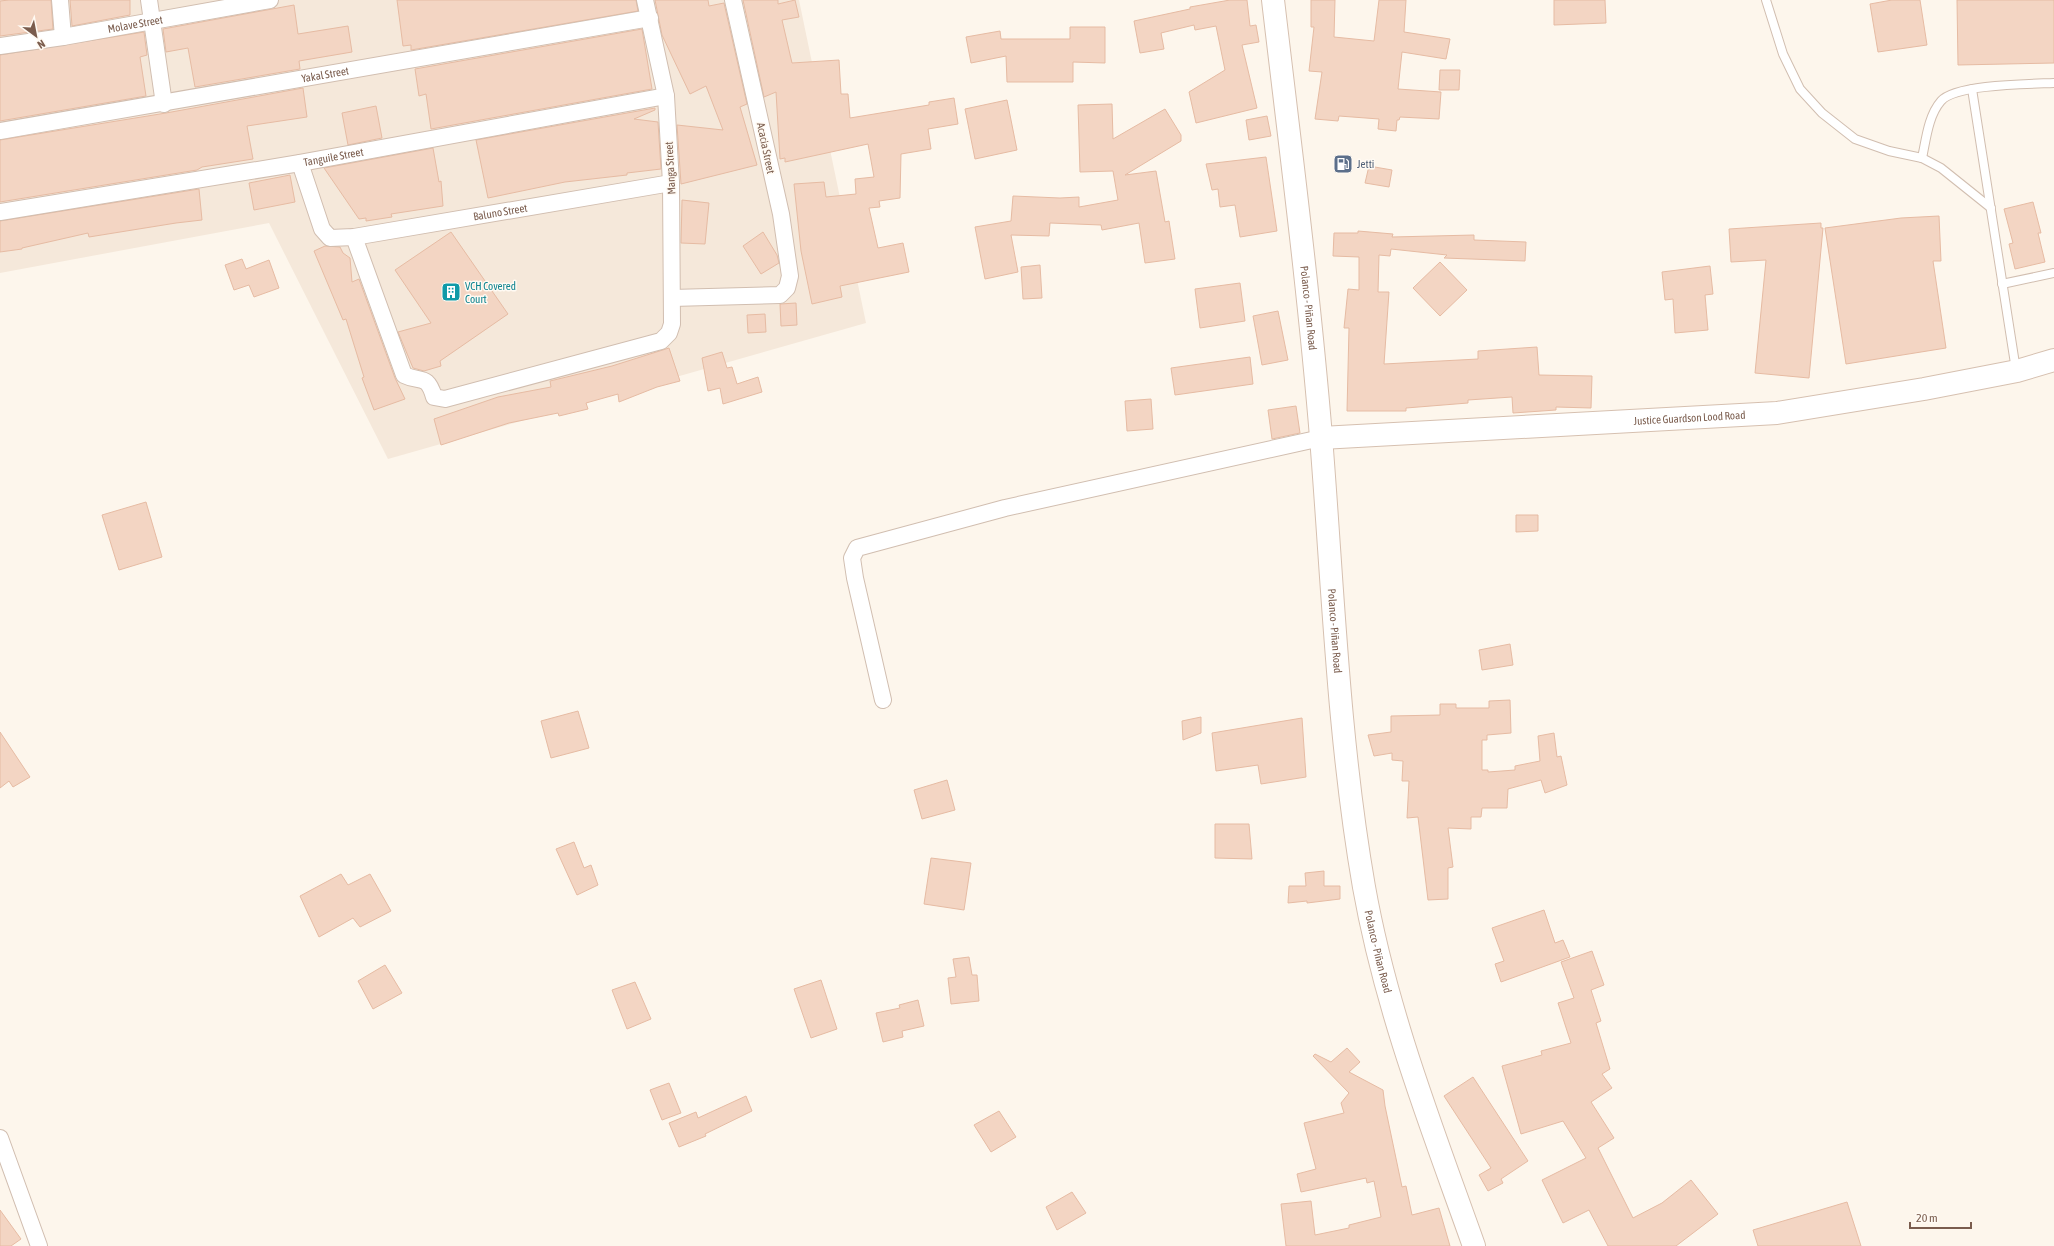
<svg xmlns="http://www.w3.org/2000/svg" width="2054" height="1246" font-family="'Asap Condensed',sans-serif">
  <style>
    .residential { fill: #f5e8da }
    .building { fill: #f3d5c3; stroke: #e6bba3 }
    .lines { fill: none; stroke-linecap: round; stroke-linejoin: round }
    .lane-casing { stroke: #d1beb0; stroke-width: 10 }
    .street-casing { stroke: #d1beb0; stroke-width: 18 }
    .secondary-casing { stroke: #d6c0b0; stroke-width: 24 }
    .lane { stroke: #fff; stroke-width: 8 }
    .street { stroke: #fff; stroke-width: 16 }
    .secondary { stroke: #fff; stroke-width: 22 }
    .labels { text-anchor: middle; stroke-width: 3; stroke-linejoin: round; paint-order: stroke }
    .street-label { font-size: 11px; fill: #7a5c4d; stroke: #fffaf3 }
    .service-label { font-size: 11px; fill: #4e5e75; stroke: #fffaf3; text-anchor: start }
    .culture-label { font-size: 11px; fill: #0d838f; stroke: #fffaf3; text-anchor: start }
  </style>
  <rect width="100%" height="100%" fill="#fdf6ec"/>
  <path class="residential" d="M0 0H799L866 323 388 459 269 223 0 273Z"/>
  <g class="building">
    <path d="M9 0H51L53 29 0 36V1Z"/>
    <path d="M70 0H130V15L72 26Z"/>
    <path d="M397 0H636L638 11 411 50V45L403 46Z"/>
    <path d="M655 0H708L709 6 724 3 747 104 740 107 757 165 681 184 677 125 723 130 706 86 690 94 662 35Z"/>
    <path d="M743 0H778V4L795 0 799 17 782 20 792 63 839 60 841 94H848L850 118 929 105V102L954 98 958 124 928 129 931 149 901 154 900 198 879 201 880 207 869 208 878 248 903 243 909 272 840 286 842 297 812 304 801 251 794 184 824 182 826 197 856 194 855 179 874 177 868 144 785 162V158L780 159 776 92 764 97Z"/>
    <path d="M1230 0H1247L1250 26 1256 25 1259 42 1242 45 1257 108 1196 123 1189 92 1225 70 1216 26 1195 30 1194 25 1161 33 1164 49 1140 53 1134 21 1190 9V7Z"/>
    <path d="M1311 0H1335L1334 37 1374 41 1379 0H1406L1404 32 1450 39 1446 59 1402 52 1398 89 1441 92 1439 119 1400 117 1399 120H1397L1396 131 1378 129 1379 119 1339 116 1338 121 1315 119 1322 72 1309 71 1314 27H1311Z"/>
    <path d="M1554 0H1605L1606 23 1554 25Z"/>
    <path d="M1892 0H1920L1927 45 1878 52 1870 4Z"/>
    <path d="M1957 0H2054V63L1958 65Z"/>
    <path d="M294 5 298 34 348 26 352 52 299 61 300 69 195 87 188 48 166 52 163 29Z"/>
    <path d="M1070 27H1105V63L1073 62V82H1007L1006 56 971 63 966 37 1000 31 1001 39H1070Z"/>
    <path d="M642 29 652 89 431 129 426 94 419 96 415 69Z"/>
    <path d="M144 32 147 55 140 57 146 96 0 121V55Z"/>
    <path d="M1440 70H1460L1459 90H1439Z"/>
    <path d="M303 88 307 117 247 126 253 159 202 167 197 170 0 202V140L166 113Z"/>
    <path d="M1007 100 1017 150 975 159 965 109Z"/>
    <path d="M1112 104 1113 139 1165 109 1181 135V141L1125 175 1156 171 1165 222 1169 221 1175 259 1145 263 1139 223 1102 230 1101 225 1050 223 1049 236 1011 235 1018 272 985 279 975 227 1011 221 1013 196 1060 198 1079 197V207L1118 200 1113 171 1080 172 1078 105Z"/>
    <path d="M376 106 382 138 348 145 342 113Z"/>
    <path d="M655 108V110L634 119 658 122 661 169 627 173V175L565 182 488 198 476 140Z"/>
    <path d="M1267 116 1271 136 1249 140 1246 120Z"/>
    <path d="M433 148 439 182 441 181 443 206 391 214 392 217 366 221V218L359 219 324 168Z"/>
    <path d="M1266 157 1277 231 1240 237 1235 205 1220 207 1218 189 1212 190 1206 164Z"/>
    <path d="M1369 166 1392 170 1389 187 1365 183Z"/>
    <path d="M290 175 295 202 254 210 249 183Z"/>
    <path d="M199 189 202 220 176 223 89 237 88 233 22 248V249L0 252V221Z"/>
    <path d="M682 200 709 203 705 244 681 243Z"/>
    <path d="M2033 202 2041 233H2038L2045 262 2015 269 2009 244 2013 243 2004 209Z"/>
    <path d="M1939 216 1941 261H1933L1946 348 1846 364 1825 228 1901 218Z"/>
    <path d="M1821 223V228H1823L1809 378 1755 373 1766 260 1731 262 1729 229Z"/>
    <path d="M1358 231 1393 234 1392 237 1474 235V240L1526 242 1525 261 1444 258 1447 255 1391 249 1390 256 1379 255 1378 292H1389L1384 364 1478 359V351L1537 347 1539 375 1592 376 1591 408 1556 407V410L1513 413 1512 397 1468 400V403L1406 408V411H1347L1349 328H1344L1348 289 1359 290V257L1333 256 1334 233H1358Z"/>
    <path d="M451 232 508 314 440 361 441 366 424 371 413 368 398 332 431 323 395 270Z"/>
    <path d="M763 232 777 255 779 263 761 274 743 246Z"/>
    <path d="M325 246 340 247 343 253 350 258 352 282 359 279 395 378 405 399 374 410 362 378 364 377 346 319 343 320 314 251Z"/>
    <path d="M242 259 246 269 269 260 279 288 254 297 249 285 234 290 225 265Z"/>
    <path d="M1440 262 1467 290 1440 316 1413 288Z"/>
    <path d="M1040 265 1042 298 1023 299 1021 267Z"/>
    <path d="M1710 266 1713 294 1705 295 1708 330 1675 333 1673 299 1665 300 1662 272Z"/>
    <path d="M1240 283 1245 321 1200 328 1195 289Z"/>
    <path d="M796 303 797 325 781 326 780 304Z"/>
    <path d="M1278 311 1288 360 1262 365 1253 316Z"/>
    <path d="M765 314 766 332 748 333 747 315Z"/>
    <path d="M669 348 680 381 657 387 619 402 618 394 586 403 588 409 559 416 558 413 509 423 441 445 434 419 498 397 551 387 550 381 612 366Z"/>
    <path d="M722 352 727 368 732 367 737 384 758 377 762 392 723 404 720 388 708 391 702 358Z"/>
    <path d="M1250 357 1253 384 1175 395 1171 368Z"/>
    <path d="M1151 399 1153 429 1127 431 1125 401Z"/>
    <path d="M1296 406 1300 433 1272 439 1268 410Z"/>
    <path d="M146 502 162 557 119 570 102 515Z"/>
    <path d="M1516 515H1538V531L1516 532Z"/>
    <path d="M1510 644 1513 665 1482 670 1479 650Z"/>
    <path d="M1510 700 1511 733 1487 735V740H1482V770H1488V772L1515 770V766L1540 761 1538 736 1554 733 1557 757 1561 756 1567 785 1545 793 1541 780 1508 789 1507 808H1482L1481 817H1471V829L1448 828 1453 867 1448 868V899L1428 900 1418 817 1407 818 1409 781H1402L1403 761 1392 760V753L1374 756 1368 735 1391 732V716L1440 715V704H1456V708H1489V701Z"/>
    <path d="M578 711 589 748 551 758 541 721Z"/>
    <path d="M1201 717V733L1183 740 1182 721Z"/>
    <path d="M1302 718 1306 777 1261 784 1258 765 1216 771 1212 733Z"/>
    <path d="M0 732 30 777 13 787 9 781 0 788Z"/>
    <path d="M947 780 955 810 922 819 914 790Z"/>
    <path d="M1215 824H1249L1252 859 1215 858Z"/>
    <path d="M574 842 584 868 591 865 598 885 577 895 556 849Z"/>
    <path d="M931 858 971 863 964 910 924 904Z"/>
    <path d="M1324 871V886H1340V899L1307 903V901L1288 903 1289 886H1306L1305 873Z"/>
    <path d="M341 874 348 885 370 874 391 911 360 927 353 918 319 937 300 896Z"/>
    <path d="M1544 910 1555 943 1563 940 1570 957 1501 982 1495 964 1504 961 1492 928Z"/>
    <path d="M1592 951 1604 985 1591 990 1601 1021 1596 1023 1610 1069 1602 1074 1612 1088 1591 1102 1614 1138 1598 1148 1633 1218 1662 1203 1691 1180 1718 1214 1676 1246H1608L1589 1210 1563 1223 1542 1180 1586 1158 1563 1121 1521 1134 1502 1066 1542 1055 1541 1051 1571 1043 1558 1003 1574 998 1561 962Z"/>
    <path d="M969 957 972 975H977L979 1001 951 1004 948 978 956 977 953 959Z"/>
    <path d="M385 965 402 993 373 1009 358 981Z"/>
    <path d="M821 980 837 1029 811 1038 794 989Z"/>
    <path d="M635 982 651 1019 627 1029 612 990Z"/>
    <path d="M918 1000 924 1026 902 1031 903 1037 883 1042 876 1013 900 1008 899 1005Z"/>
    <path d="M1347 1048 1360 1062 1349 1072 1383 1090 1385 1106 1402 1187 1406 1186 1412 1215 1439 1208 1450 1246H1286L1281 1204 1311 1201 1315 1235 1349 1228V1225L1381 1217 1374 1181 1367 1183 1366 1178 1301 1192 1297 1174 1316 1169 1304 1123 1344 1113 1341 1103 1349 1093 1313 1056 1315 1054 1331 1062Z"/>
    <path d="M1473 1077 1528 1161 1501 1179 1503 1183 1488 1191 1479 1175 1491 1168 1444 1096Z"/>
    <path d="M669 1083 681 1113 662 1120 650 1090Z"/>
    <path d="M746 1096 752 1111 705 1134 706 1136 679 1147 669 1123 696 1112 698 1118Z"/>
    <path d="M999 1111 1016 1137 991 1152 974 1125Z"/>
    <path d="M1072 1192 1086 1213 1057 1230 1046 1207Z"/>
    <path d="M1847 1202 1861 1246H1758L1753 1230Z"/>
    <path d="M0 1210 21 1239 11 1246H0Z"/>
  </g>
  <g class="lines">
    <g class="lane-casing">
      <g id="lane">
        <path d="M1766 0 1783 54 1800 89 1822 113 1855 139 1889 151 1922 158 1941 168 1991 208"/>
        <path d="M1972 89 2016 370"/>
        <path d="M1922 158C1926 140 1928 116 1941 101 1955 84 2031 84 2054 83"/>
        <path d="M2002 284 2054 273"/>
      </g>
    </g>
    <g class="street-casing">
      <g id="street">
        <path d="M60 0 63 37"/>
        <path d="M149 0 164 104"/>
        <path id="s1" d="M0 46 63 37 270 0"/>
        <path id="s2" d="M0 131 650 18"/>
        <path id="s3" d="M300 163 322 229 330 238 354 237 671 183"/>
        <path id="s4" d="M0 212 300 163 666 96"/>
        <path d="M354 237 404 375C420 383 427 373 434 397L445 399 661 341 669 333 672 324 671 183 666 96 645 0"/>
        <path d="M672 298 780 295 787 288 790 276 781 214 733 0"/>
        <path d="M883 700 855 578 852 558 857 548 1005 508 1321 438"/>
        <path d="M0 1138 39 1246"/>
      </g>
    </g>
    <g class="secondary-casing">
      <g id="secondary">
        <path id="s5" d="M1273 0C1290 145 1309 291 1321 437 1333 587 1338 738 1364 887 1386 1011 1432 1128 1474 1246"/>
        <path id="s6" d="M1321 438 1777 413 1924 389 2017 371 2054 360"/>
      </g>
    </g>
    <use href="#lane" class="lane"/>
    <use href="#street" class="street"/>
    <use href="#secondary" class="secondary"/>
  </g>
  <defs>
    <g id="fuel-square" transform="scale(1)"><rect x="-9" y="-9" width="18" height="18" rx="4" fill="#5c6f8a" stroke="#fffaf3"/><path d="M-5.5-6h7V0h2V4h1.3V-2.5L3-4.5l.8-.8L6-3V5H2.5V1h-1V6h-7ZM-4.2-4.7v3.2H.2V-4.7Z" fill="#fff"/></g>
    <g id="building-square" transform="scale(1)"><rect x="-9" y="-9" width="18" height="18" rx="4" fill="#0f9aa8" stroke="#fffaf3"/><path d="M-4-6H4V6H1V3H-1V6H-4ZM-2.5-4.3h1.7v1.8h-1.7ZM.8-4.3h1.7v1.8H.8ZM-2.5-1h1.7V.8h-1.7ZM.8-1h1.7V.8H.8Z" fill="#fff"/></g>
  </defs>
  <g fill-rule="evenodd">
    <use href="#fuel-square" x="1343" y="164"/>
    <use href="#building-square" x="451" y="292"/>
  </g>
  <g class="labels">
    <g class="street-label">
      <text dy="4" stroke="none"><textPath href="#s1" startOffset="137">Molave Street</textPath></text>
      <text dy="4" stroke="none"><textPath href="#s2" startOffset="330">Yakal Street</textPath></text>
      <text transform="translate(766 148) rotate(78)" y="4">Acacia Street</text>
      <text dy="4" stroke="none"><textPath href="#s4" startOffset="338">Tanguile Street</textPath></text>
      <text transform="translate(670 168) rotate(-93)" y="4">Manga Street</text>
      <text dy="4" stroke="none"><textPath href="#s3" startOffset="254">Baluno Street</textPath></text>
      <text dy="4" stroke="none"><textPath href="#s5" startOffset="310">Polanco - Piñan Road</textPath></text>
      <text dy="4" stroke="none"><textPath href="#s6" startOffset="369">Justice Guardson Lood Road</textPath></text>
      <text dy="4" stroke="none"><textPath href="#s5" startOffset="634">Polanco - Piñan Road</textPath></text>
      <text dy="4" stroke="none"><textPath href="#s5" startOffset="958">Polanco - Piñan Road</textPath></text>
    </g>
    <g class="service-label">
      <text x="1357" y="168">Jetti</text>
    </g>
    <g class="culture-label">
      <text x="465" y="290">VCH Covered<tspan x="465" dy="13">Court</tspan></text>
    </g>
  </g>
  <g transform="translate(36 36) rotate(148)" stroke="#fffaf3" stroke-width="3" paint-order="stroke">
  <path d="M0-3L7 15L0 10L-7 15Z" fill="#7a5c4d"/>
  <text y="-6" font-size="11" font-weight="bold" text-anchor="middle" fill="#7a5c4d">N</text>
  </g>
  <path d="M1910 1222v6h61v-6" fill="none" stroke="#7a5c4d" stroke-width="2"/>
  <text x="1916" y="1222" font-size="12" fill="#7a5c4d" stroke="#fffaf3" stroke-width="3" paint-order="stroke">20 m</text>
</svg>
